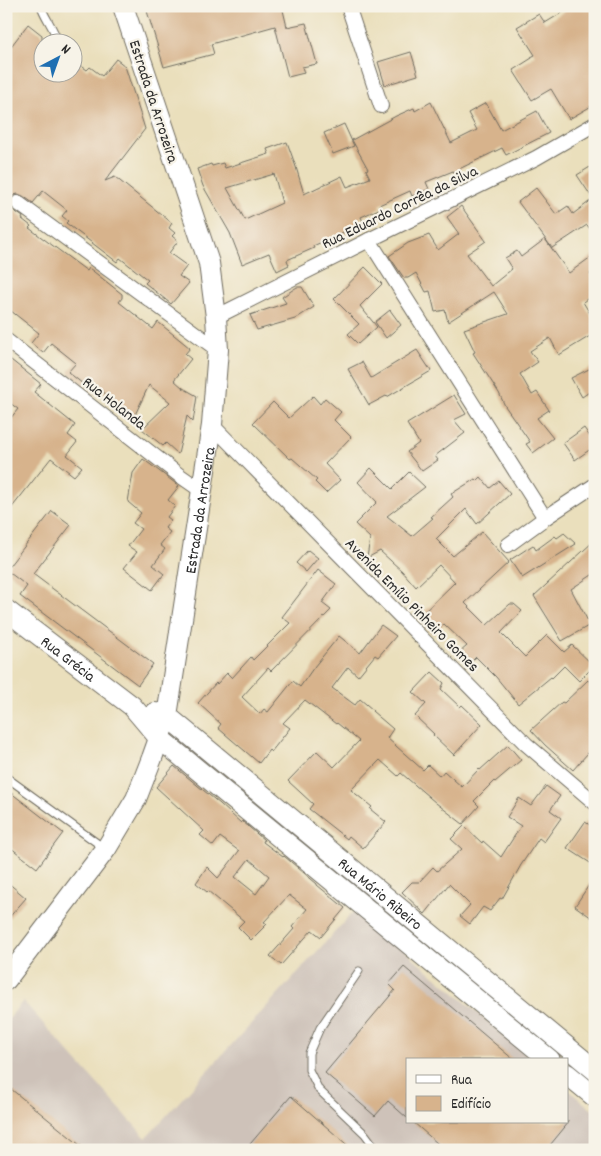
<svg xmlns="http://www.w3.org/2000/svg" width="601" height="1156" font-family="Dekko,sans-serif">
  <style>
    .industrial { fill: #cec2b9 }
    .building { fill: #d7b38c; fill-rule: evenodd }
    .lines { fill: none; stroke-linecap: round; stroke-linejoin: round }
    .service-casing { stroke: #6e6a5e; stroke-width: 9 }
    .minor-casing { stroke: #6e6a5e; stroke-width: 16 }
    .secondary-casing { stroke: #6e6a5e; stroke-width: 22 }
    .service { stroke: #fff; stroke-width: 7 }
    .minor { stroke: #fff; stroke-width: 14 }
    .secondary { stroke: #fff; stroke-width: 20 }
    .labels { text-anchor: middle; stroke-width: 4.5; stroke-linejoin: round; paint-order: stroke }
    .street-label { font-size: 16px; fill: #2b2b2b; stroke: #f7f3e8 }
  </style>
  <rect width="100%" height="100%" fill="#f7f3e8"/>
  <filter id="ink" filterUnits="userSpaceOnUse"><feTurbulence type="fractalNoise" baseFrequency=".02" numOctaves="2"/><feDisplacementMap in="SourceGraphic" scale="10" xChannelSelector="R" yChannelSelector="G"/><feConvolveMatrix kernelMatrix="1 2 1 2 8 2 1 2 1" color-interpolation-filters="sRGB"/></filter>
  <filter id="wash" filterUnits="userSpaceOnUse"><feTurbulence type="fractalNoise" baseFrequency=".0096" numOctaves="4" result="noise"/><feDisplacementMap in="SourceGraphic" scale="20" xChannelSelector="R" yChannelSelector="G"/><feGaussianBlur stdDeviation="1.12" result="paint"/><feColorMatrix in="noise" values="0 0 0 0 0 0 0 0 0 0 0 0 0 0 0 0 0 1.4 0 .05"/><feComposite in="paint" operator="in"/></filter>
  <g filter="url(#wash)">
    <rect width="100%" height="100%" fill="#eadfbc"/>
    <path class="industrial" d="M356 909 533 1060H407V1122H567V1089L595 1112V1150H6V1022L23 1001 146 1138Z"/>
    <g id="blocks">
      <g class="building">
        <path d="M164 6H282L287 27 306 23 317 64 302 67 304 73 288 77 275 26 211 44 214 54 164 67 147 11Z"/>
        <path d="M573 6H595V104L569 119 551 89 532 100 513 70 532 58 531 57 535 55 517 27 539 14 545 23Z"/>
        <path d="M28 24 42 35V72H72V59L87 70 90 67 102 76 116 59 125 66 145 129 105 181 115 177 172 223 169 228 175 233 172 236 178 241 169 253 187 266 179 276 189 283 171 304 145 283 148 280 120 258 117 262 66 223 68 221 62 216 67 210 43 191 33 203 23 196 18 194 14 195 11 198 9 203 10 206 13 210 23 217 22 219 31 226 29 228 87 271 89 268 122 294V298L119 302 153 329 158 322 190 348 185 354 191 359 174 380 183 388 197 396 193 422 187 416 178 454 166 443 163 446 142 429 170 402 149 385 134 417 102 391 98 396 68 372 76 363 51 343 43 353 31 343 39 333 6 307V53Z"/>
        <path d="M411 52 418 75 385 85 378 62Z"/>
        <path d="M431 102 451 143 477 130 468 113 486 103 501 130 537 111 549 133 506 155 502 148 453 172V171L426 182 429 189 412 196 410 191 379 205 381 208 361 217 364 224 345 234 344 232 313 246 314 248 287 260 289 265 277 271 269 253 242 264 230 233 203 186 197 169 211 164 212 166 223 163 225 168 269 154 267 149 287 142 296 167 304 194 342 176 347 187 370 178 366 170 368 169 352 140 396 116 414 108 415 111ZM274 174 282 203 245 220 227 188Z"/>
        <path d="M344 124 354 146 333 154 324 133Z"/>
        <path d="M595 164V235L587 225 552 248 518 202 536 188 556 214 568 206 573 214 593 199 577 175Z"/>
        <path d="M461 206 486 241 467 254 491 286 512 269 505 258 517 251 521 257 545 239 569 273 595 254V270L590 274 595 280V293L583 302 595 322V333L559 355 550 338 530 351 538 362 520 374 532 395 537 392 549 410 537 418 553 438 533 453 526 444 530 442 505 406 499 393 473 353 475 352 464 329 508 314 494 292 448 322 445 310 435 312 430 291 426 292 416 273 408 278H404L389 256 408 243 429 235 438 250 459 234 447 217Z"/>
        <path d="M365 267 382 284 360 306 377 327 358 344 348 334 359 324 334 299Z"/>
        <path d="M297 287H302L314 307 295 319 257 330 250 315 286 303 282 297Z"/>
        <path d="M390 310 401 325 386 338 375 322Z"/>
        <path d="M417 350 431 371 387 397 386 396 369 405 348 369 362 362 371 378Z"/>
        <path d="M6 356 41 384 34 392 75 425 68 435 77 442 67 455 82 467 74 476 51 458 6 515V424L18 409 6 400Z"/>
        <path d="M595 366V388L582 397 571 378Z"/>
        <path d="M454 395 466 414 454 420 465 433 435 456 438 460 422 471 407 452 419 443 407 424Z"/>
        <path d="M313 396 320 404 325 398 341 412 334 420 351 437 325 464 340 480 326 493 315 482 317 480 292 458 290 459 253 423 273 402 289 418Z"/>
        <path d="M584 428 595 444V446L575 460 563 443Z"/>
        <path d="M143 459 179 486 168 500 175 506 167 517 171 520 165 528 170 532 160 545 165 549 153 565 164 574 152 590 124 568 137 552 128 546 141 529 133 523 141 513 128 502 133 473Z"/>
        <path d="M371 468 392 489 409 472 425 487 387 516 412 536 433 518 431 517 453 497 451 494 475 479 477 481 481 477 490 488 499 481 510 494 477 524 466 509 436 539 453 556 482 532 509 562 465 603 487 625 510 604H514L522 611 501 633 525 657 547 635 564 652 572 645 594 666 579 681 564 666 552 678 551 677 518 704 496 677 476 657 471 662 460 652 467 646 444 624 433 634 417 619 455 582 439 565 416 587 402 571 380 551 367 558 370 538 355 524 377 502 358 482Z"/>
        <path d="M52 511 71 525 33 574 153 664 138 685 20 596 27 586 6 570Z"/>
        <path d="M564 533 576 544 522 578 510 560 533 545 536 550 555 536 557 538Z"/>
        <path d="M595 540V573L571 589 590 625 562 641 534 596Z"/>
        <path d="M308 550 318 558 306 572 296 563Z"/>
        <path d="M318 570 336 584 322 603 331 610 271 671 268 668 242 697 260 714 264 709 268 712 293 681 300 687 314 667 339 636 360 653 381 625 396 636 378 657 375 655 358 676 348 667 332 688 355 705 360 699 373 710 372 711 393 729 387 738 423 770 428 765 440 776 444 771 462 787 479 769 480 770 508 745 521 760 495 782 494 781 474 801 479 806 463 824 436 803 401 773 398 776 380 760 351 790 372 807 370 809 386 822 363 848 349 836 347 839 309 809 313 804 288 781 317 751 334 767 359 741 337 723 336 724 305 700 283 723 290 728 271 752 269 750 259 763 218 728 221 724 198 703 216 683 217 684 227 673 232 678 251 657 253 660 290 623 282 617Z"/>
        <path d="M432 672 444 683 441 689 460 707 462 705 482 724 454 755 433 735 434 734 415 716 426 704 413 692Z"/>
        <path d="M588 680 595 688V745L573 770 545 745 531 730 562 702 564 703Z"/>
        <path d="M174 766 220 804 241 823 242 821 264 840 263 842 283 857 284 856 317 884V885L345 908 321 937 312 930 281 965 270 956 294 929 292 927 307 909 289 895 264 922 267 924 251 940 238 927 244 921 208 891 207 892 196 883 207 867 218 878 239 851 220 837 213 846 200 835 204 831 156 787ZM249 859 269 876 256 894 235 877Z"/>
        <path d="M546 786 560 796 550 810 561 818 544 842 539 838 521 865 502 899 500 898 490 911 483 907 470 924 460 916 470 905 449 884 425 914 402 892 412 882H419L433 867 437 871 462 849 451 839 464 826 482 843 483 841 501 857 521 826 507 817 519 798 531 806Z"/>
        <path d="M6 789 63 833 37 868 6 844Z"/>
        <path d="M585 822 595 828V866L567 848Z"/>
        <path d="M595 876V920L575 906Z"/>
        <path d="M6 881 26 898 6 921Z"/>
        <path d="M404 967 514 1060H407V1118L388 1101 375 1116 325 1073 395 990 389 984Z"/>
        <path d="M6 1085 86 1150H6Z"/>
        <path d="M291 1096 353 1150H245Z"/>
        <path d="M413 1122H569L546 1150H445Z"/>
      </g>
    </g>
  </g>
  <g filter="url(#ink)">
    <use href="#blocks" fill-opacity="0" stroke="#6e6a5e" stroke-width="1"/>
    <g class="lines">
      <g class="service-casing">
        <g id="service">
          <path d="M41 6C45 18 54 28 57 40"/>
          <path d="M6 777 104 848"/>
          <path d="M359 971 320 1028 309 1053V1070L319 1090 365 1134 377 1150"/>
        </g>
      </g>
      <g class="minor-casing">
        <g id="minor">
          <path d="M348 6 381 106"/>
          <path d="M18 203 218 350"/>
          <path d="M369 240 545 518"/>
          <path d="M216 317 369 240 536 158 595 124"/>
          <path d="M6 340 179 475 202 491"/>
          <path d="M212 425 526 744 595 803"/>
          <path d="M508 545 545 518 595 485"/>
        </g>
      </g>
      <g class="secondary-casing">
        <g id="secondary">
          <path id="s1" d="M6 610 132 706 159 738 550 1060"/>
          <path id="s2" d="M155 713 167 716 595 1070"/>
          <path id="s3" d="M6 980 106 849 136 799 152 758 167 716 212 425 218 350 216 317 209 263 123 6"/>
          <path d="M567 1074 595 1097"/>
        </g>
      </g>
      <use href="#service" class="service"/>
      <use href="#minor" class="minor"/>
      <use href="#secondary" class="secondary"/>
    </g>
  </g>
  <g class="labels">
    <g class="street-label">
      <text transform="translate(155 101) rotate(72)" y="6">Estrada da Arrozeira</text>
      <text transform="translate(399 206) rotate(-26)" y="6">Rua Eduardo Corrêa da Silva</text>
      <text transform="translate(115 402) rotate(38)" y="6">Rua Holanda</text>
      <text dy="6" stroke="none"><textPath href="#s3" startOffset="520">Estrada da Arrozeira</textPath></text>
      <text transform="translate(413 604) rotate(45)" y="6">Avenida Emílio Pinheiro Gomes</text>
      <text dy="6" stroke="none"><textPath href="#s1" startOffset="79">Rua Grécia</textPath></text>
      <text dy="6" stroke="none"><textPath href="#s2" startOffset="290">Rua Mário Ribeiro</textPath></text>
    </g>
  </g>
  <rect width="601" height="1156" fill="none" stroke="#f7f3e8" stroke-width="25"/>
  <rect x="406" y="1058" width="162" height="65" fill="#f7f3e8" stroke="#a5a39c"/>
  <rect x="416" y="1075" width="25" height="8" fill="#ffffff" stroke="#a5a39c"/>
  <text x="451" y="1084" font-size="15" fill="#2b2b2b">Rua</text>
  <rect x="416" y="1096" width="25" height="15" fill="#d7b38c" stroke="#a5a39c"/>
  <text x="451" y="1108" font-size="15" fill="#2b2b2b">Edifício</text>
  <g transform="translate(58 58) rotate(41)"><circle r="24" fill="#f7f3e8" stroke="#a5a39c"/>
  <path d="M0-4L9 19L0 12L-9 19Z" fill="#1f6fb2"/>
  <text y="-8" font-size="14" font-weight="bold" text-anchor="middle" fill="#2b2b2b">N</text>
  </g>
</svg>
